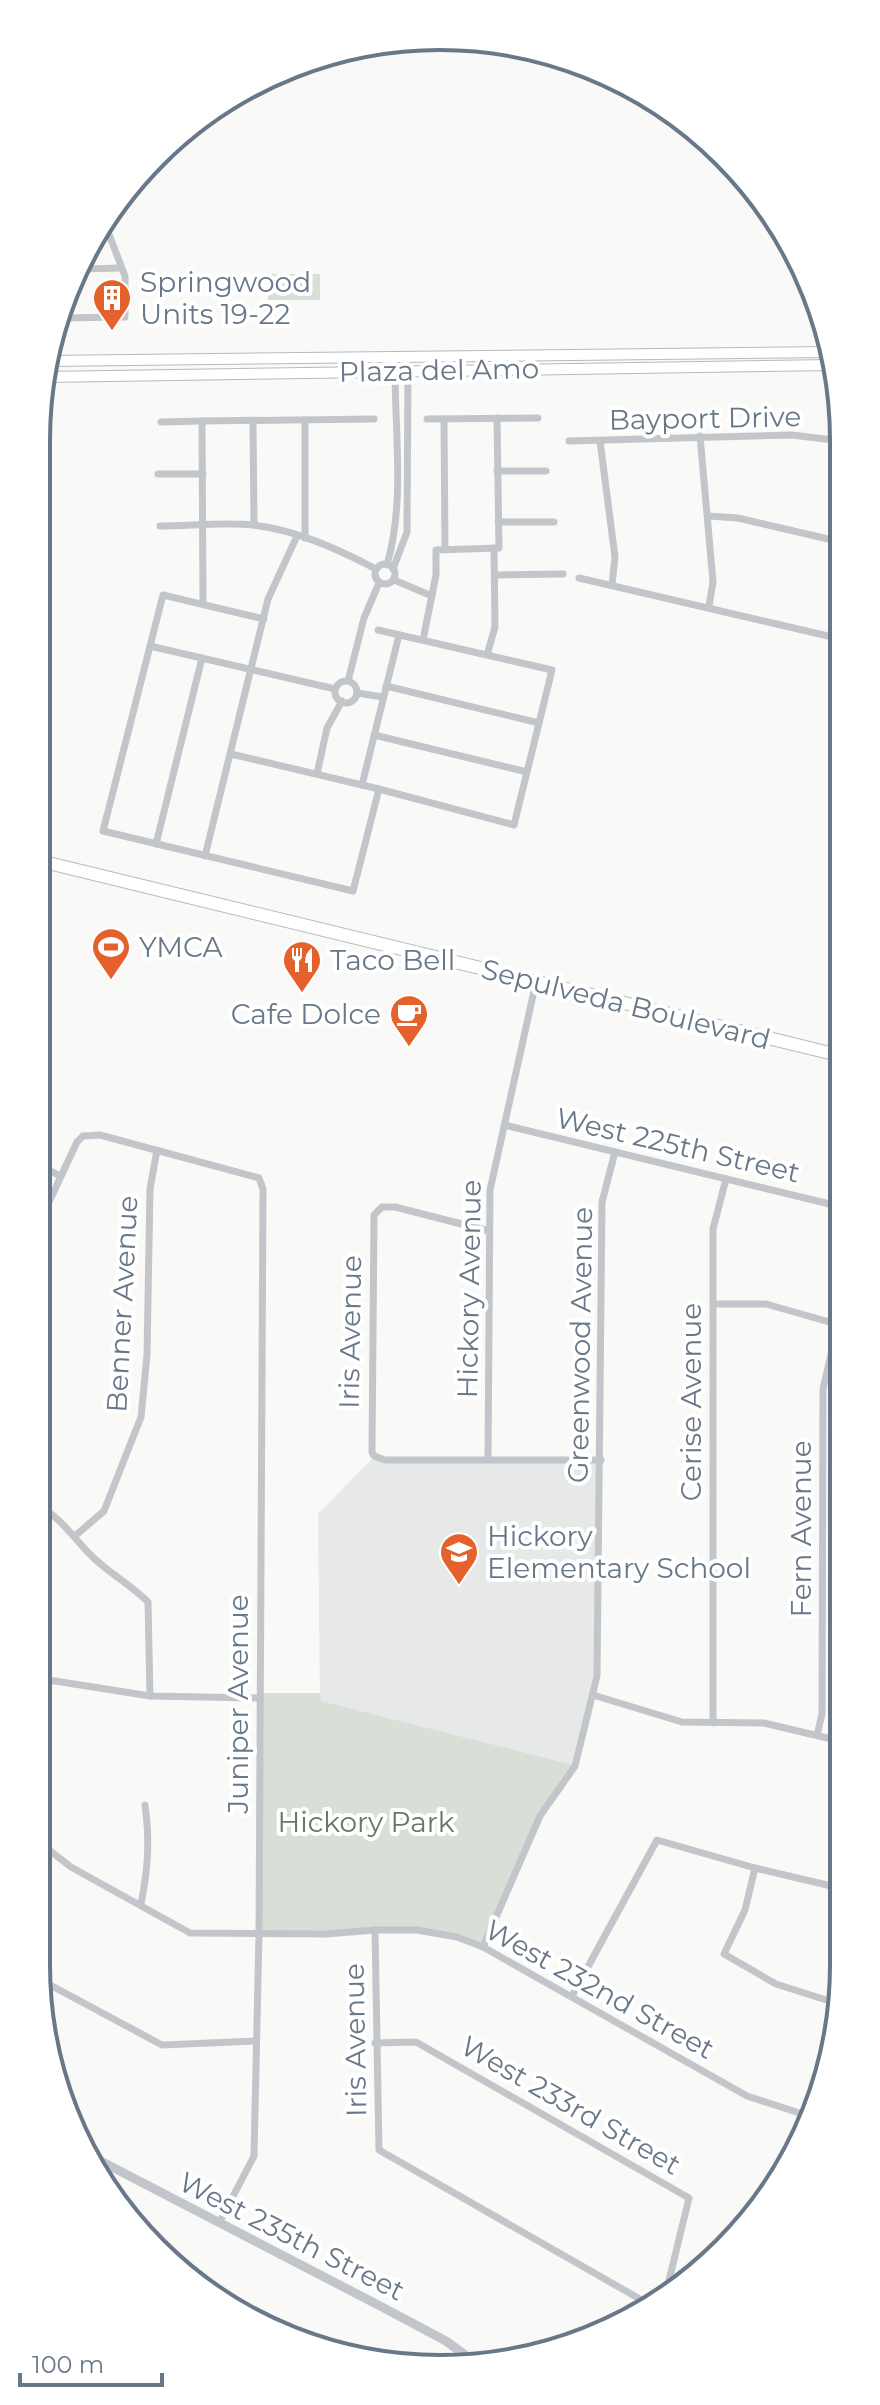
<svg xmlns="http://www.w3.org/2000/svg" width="880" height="2405" font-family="Montserrat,sans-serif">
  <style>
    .built { fill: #e7e8e8 }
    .green { fill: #d9ded6 }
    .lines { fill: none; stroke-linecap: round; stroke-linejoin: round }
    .secondary-casing { stroke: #b5babf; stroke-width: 12 }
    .primary-casing { stroke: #b6babf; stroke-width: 14 }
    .minor { stroke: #c2c6cb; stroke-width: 7 }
    .tertiary { stroke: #c2c6cb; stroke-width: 9 }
    .secondary { stroke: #fff; stroke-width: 10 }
    .primary { stroke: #fff; stroke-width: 12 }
    .labels { text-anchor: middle; stroke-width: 8; stroke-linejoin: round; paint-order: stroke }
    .poi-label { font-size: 28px; fill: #687888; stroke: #fff; text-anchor: start }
    .street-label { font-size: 28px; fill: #687888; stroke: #fff }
    .park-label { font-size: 28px; fill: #667a63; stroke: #fff }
    .rim { fill: none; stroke: #687888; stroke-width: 4 }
  </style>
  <rect width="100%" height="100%" fill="#f9f9f7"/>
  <path class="built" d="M374 1457 600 1462 598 1658 574 1765 320 1701 318 1514Z"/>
  <g class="green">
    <rect x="268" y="274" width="52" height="26"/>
    <path d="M261 1693H320L321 1701 574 1765 552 1795 482 1945 437 1930 260 1933Z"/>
  </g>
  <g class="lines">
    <g class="secondary-casing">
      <g id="secondary">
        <path d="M46 361 830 352"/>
        <path d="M44 377 834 365"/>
      </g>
    </g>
    <g class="primary-casing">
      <path id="primary" d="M36 860 842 1056"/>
    </g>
    <g class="minor">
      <path d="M83 269 121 268"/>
      <path d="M59 318 125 317V276L105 224"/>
      <path d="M427 419 538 418"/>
      <path d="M444 419 445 550"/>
      <path d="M161 422 202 421"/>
      <path d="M253 422 254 525"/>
      <path d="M700 436 713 582 709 606"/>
      <path d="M569 441 792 435 841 441"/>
      <path d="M600 441 615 557 612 585"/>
      <path d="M497 471H546"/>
      <path d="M158 474H203"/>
      <path d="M708 516 738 518 841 542"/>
      <path d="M498 522H554"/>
      <path d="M160 526C190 526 223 522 253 525 296 530 338 549 376 569"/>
      <path d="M305 538V420"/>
      <circle cx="385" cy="574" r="10"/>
      <path d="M387 565C405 502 395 435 395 370"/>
      <path d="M393 569 407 532 408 370"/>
      <path d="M496 575 563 574"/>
      <path d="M579 578 841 639"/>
      <path d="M394 580 432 596"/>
      <path d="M203 603 202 421 374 419"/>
      <path d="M264 619 163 595 103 831 353 891 379 789"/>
      <path d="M423 640 436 575V550L499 548 497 418"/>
      <path d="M150 646 335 689"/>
      <path d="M487 655 495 627 494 548"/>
      <path d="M348 681 364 618 379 583"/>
      <circle cx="346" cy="692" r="11"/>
      <path d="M386 686 539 723"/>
      <path d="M357 693 383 697"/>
      <path d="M374 735 527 772"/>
      <path d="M231 754 379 789 514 825 552 670 378 630"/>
      <path d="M317 774 327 728 342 701"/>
      <path d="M362 785 399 635"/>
      <path d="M156 844 202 658"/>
      <path d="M205 856 268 599 297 536"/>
      <path d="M504 1125 842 1207"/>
      <path d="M36 1163 60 1176"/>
      <path d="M489 1231 395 1207H382L374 1215 372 1452 374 1456 385 1460H601"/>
      <path d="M714 1304H766L840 1325"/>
      <path d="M36 1378 42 1217 77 1142 83 1136 100 1135 259 1178 263 1189 259 1934 254 2156 219 2223"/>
      <path d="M488 1459 490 1190 536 982"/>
      <path d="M36 1505C63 1517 76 1543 97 1561 114 1576 132 1586 148 1602L150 1696"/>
      <path d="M75 1536 104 1511 141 1417 147 1355 150 1189 157 1150"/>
      <path d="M36 1678 150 1696 260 1698"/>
      <path d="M593 1695 682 1722 764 1723 844 1742"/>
      <path d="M713 1723V1229L726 1179"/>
      <path d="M817 1735 822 1714 823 1389 838 1324"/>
      <path d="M36 1805 49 1850"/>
      <path d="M49 1850 71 1867 190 1933 326 1934 375 1930H417L457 1937 483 1947 747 2096 809 2116"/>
      <path d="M36 1855 49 1850"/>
      <path d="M755 1868 745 1910 724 1954 776 1984 839 2004"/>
      <path d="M141 1904C148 1869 150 1840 145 1805"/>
      <path d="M375 1930 379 2150 652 2306"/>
      <path d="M483 1947 540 1816 575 1766 597 1676 602 1202 615 1152"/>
      <path d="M39 1979 162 2045 256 2041"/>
      <path d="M572 1996 657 1840 755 1868 844 1889"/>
      <path d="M375 2043 416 2042 689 2198 664 2301"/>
    </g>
    <path class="tertiary" d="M89 2155 382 2307 446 2341 472 2360"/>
    <use href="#secondary" class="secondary"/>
    <use href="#primary" class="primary"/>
  </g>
  <defs>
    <g id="building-pin" transform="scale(2)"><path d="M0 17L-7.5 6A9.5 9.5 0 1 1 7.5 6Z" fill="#e5612c" stroke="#fff"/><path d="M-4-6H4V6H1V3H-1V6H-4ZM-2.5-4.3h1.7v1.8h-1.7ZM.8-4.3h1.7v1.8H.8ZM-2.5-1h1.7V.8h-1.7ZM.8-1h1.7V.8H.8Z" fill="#fff"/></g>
    <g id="stadium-pin" transform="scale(2)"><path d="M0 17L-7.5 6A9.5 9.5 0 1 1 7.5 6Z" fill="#e5612c" stroke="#fff"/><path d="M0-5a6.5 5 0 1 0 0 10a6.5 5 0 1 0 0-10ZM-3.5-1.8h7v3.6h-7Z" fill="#fff"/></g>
    <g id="restaurant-pin" transform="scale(2)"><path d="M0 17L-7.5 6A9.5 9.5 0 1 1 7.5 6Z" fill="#e5612c" stroke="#fff"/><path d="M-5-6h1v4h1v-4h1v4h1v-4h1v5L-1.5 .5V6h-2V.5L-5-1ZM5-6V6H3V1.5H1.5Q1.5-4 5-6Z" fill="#fff"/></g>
    <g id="cafe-pin" transform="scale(2)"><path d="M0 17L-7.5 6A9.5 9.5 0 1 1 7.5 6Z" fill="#e5612c" stroke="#fff"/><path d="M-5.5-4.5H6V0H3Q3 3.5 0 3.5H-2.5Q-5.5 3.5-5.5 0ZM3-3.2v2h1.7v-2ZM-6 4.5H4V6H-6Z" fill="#fff"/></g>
    <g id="school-pin" transform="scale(2)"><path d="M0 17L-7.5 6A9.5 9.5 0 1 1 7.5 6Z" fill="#e5612c" stroke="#fff"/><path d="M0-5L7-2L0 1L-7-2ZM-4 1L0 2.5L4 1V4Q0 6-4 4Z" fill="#fff"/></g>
  </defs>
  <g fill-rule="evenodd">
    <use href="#building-pin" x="112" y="298"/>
    <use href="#stadium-pin" x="111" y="947"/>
    <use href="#restaurant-pin" x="302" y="960"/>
    <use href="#cafe-pin" x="409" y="1014"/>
    <use href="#school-pin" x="459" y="1552"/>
  </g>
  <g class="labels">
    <g class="poi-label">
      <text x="140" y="292">Springwood<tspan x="140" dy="32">Units 19-22</tspan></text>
      <text x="139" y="957">YMCA</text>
      <text x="330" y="970">Taco Bell</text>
      <text x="381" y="1024" text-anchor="end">Cafe Dolce</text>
      <text x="487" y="1546">Hickory<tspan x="487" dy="32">Elementary School</tspan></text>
    </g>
    <g class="street-label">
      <text transform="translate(439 370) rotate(-1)" y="10">Plaza del Amo</text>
      <text transform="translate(705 418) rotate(-1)" y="10">Bayport Drive</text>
      <text transform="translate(626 1004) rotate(14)" y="10">Sepulveda Boulevard</text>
      <text transform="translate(678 1145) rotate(13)" y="10">West 225th Street</text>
      <text transform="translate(469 1289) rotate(-89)" y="10">Hickory Avenue</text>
      <text transform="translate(122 1304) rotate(-87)" y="10">Benner Avenue</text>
      <text transform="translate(350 1332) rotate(-89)" y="10">Iris Avenue</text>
      <text transform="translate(580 1345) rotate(-89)" y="10">Greenwood Avenue</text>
      <text transform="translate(691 1402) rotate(-90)" y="10">Cerise Avenue</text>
      <text transform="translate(801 1529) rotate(-90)" y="10">Fern Avenue</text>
      <text transform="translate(238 1704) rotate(-90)" y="10">Juniper Avenue</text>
      <text transform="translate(600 1989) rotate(29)" y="10">West 232nd Street</text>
      <text transform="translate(355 2040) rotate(-91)" y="10">Iris Avenue</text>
      <text transform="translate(571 2105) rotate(30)" y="10">West 233rd Street</text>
      <text transform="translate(292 2236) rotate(27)" y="10">West 235th Street</text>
    </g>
    <g class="park-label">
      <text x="366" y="1832">Hickory Park</text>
    </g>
  </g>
  <path d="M0 0H880V2405H0ZM440 50H440A390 390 0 0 1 830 440V1965A390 390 0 0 1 440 2355H440A390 390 0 0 1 50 1965V440A390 390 0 0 1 440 50Z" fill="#fff" fill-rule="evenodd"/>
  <path class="rim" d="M440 50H440A390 390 0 0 1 830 440V1965A390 390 0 0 1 440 2355H440A390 390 0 0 1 50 1965V440A390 390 0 0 1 440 50Z"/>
  <path d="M20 2373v12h142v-12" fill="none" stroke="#687888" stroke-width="4"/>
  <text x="32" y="2373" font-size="24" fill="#687888" stroke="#ffffff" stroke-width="6" paint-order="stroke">100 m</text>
</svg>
